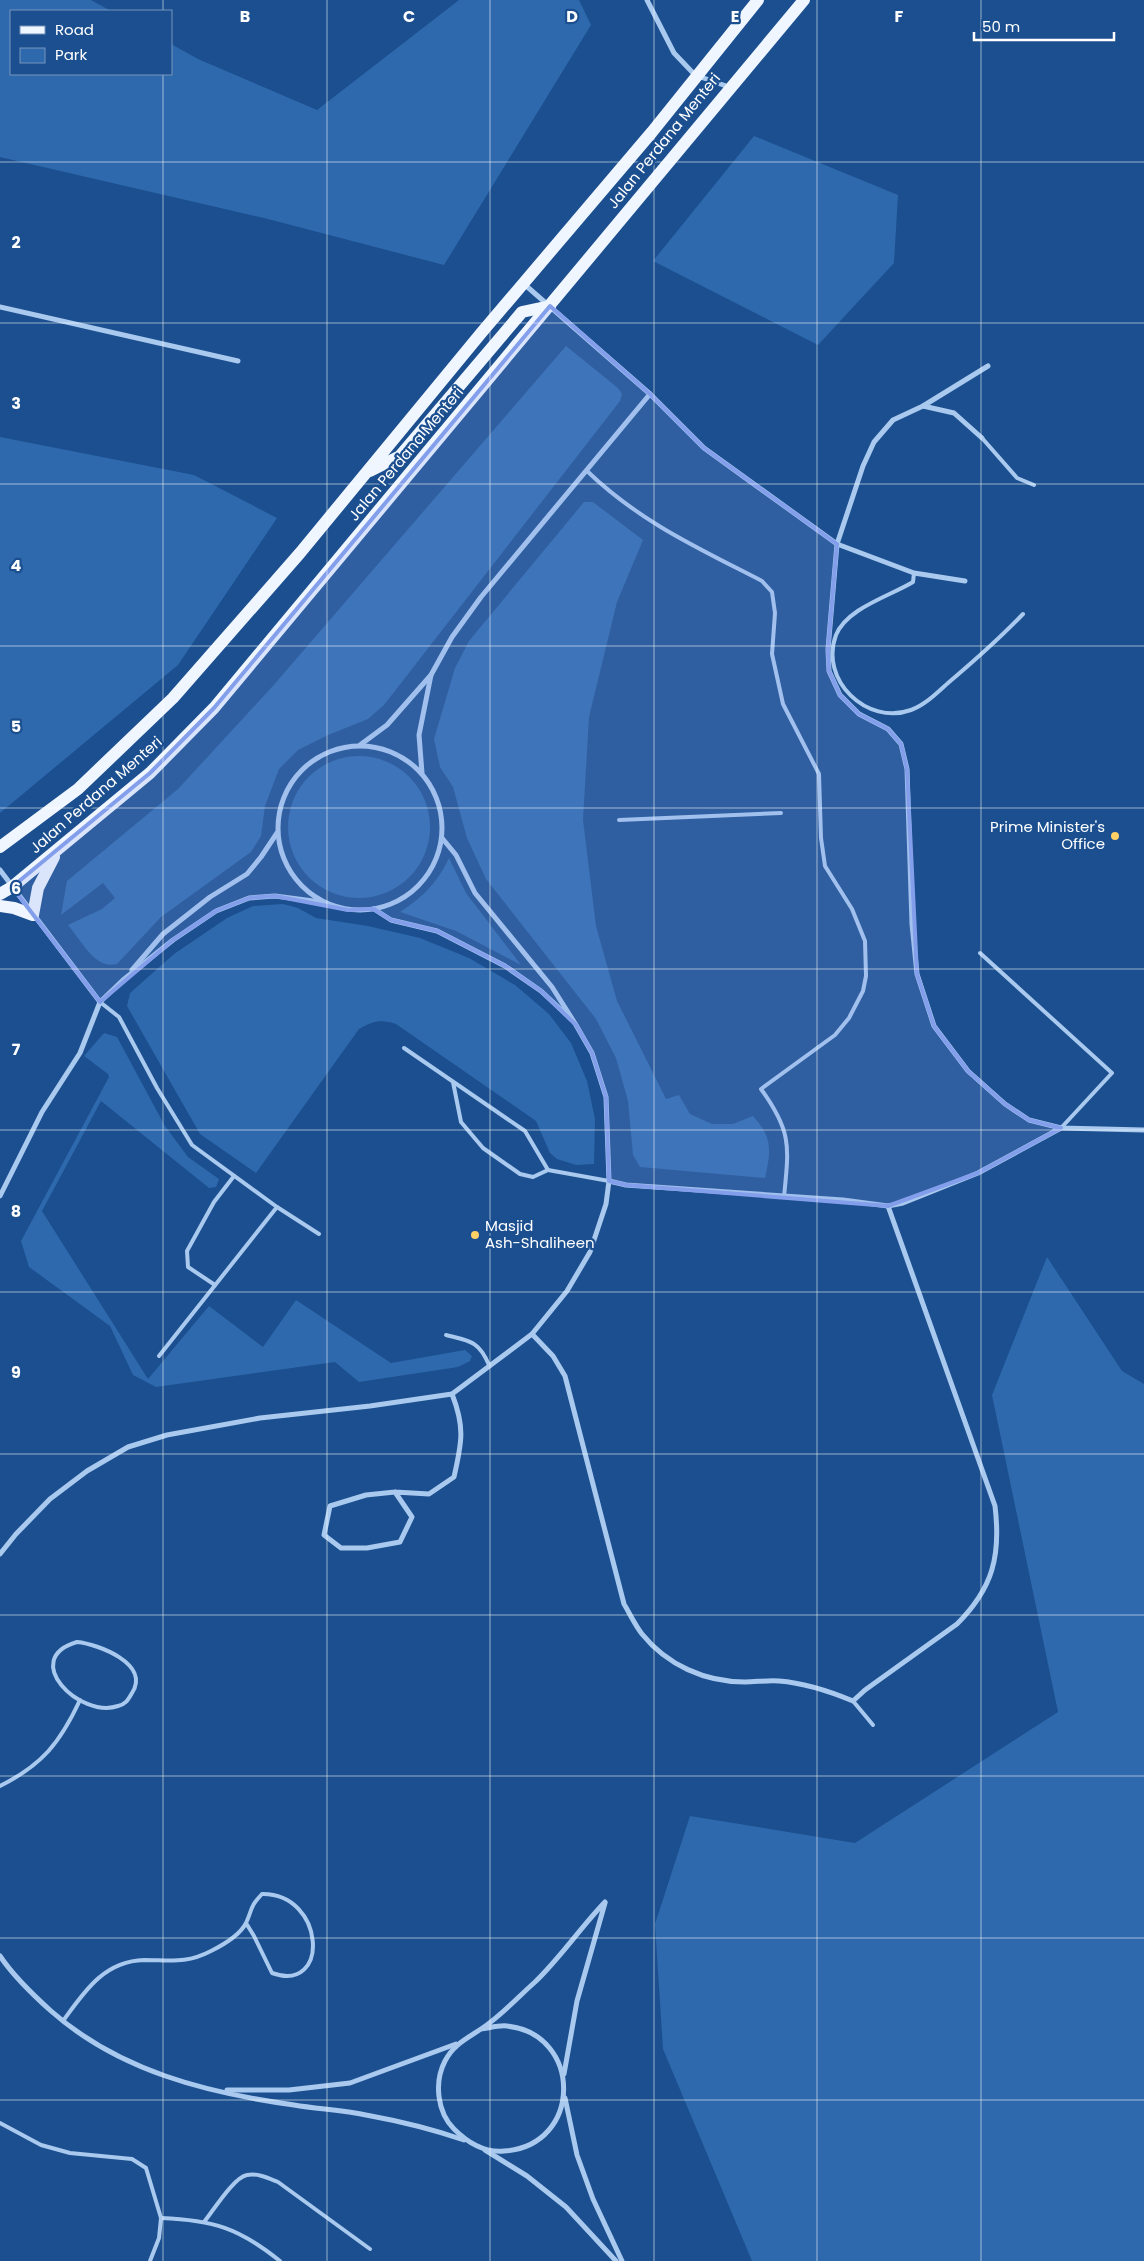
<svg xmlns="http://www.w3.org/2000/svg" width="1144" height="2261" font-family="Poppins,sans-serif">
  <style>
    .green { fill: #2e69ad }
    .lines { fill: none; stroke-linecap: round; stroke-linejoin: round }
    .service { stroke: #a9c9ee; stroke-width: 4 }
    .minor { stroke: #a9c9ee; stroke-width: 5 }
    .primary { stroke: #f0f6ff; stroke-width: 12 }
    .marked { fill: #839eea; fill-opacity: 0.2; stroke: #839eea; stroke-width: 4; stroke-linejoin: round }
    .grid { fill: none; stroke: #fff; stroke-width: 1; stroke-opacity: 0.55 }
    .poi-dot { fill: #ffd166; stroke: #1b4f8f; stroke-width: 2 }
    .labels { text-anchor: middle; stroke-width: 4.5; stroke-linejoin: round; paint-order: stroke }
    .street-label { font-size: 15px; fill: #fff; stroke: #1b4f8f }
    .poi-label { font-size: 15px; fill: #fff; stroke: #1b4f8f; text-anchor: end }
    .grid-label { font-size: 16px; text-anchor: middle; font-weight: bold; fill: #fff; stroke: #1b4f8f; stroke-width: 4.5; stroke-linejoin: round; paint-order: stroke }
  </style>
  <rect width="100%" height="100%" fill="#1b4f8f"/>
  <g class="green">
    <path d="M0 0H91L111 11H11V74H171V44L198 59 317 110 459 0H579L591 25 444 265 264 218 0 157Z"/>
    <path d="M754 136 898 195 894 263 818 345 653 261Z"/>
    <path d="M566 346 618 388 622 394 620 401 384 705 368 719 328 735 298 750 279 769 265 806 261 836 251 852 161 917 117 964C95 970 81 940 68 925L102 909 115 898 103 883 61 915 67 881 178 789 272 687Z"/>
    <path d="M0 437 194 475 277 518 178 665 0 813Z"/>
    <path d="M584 502H593L643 540 617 602 589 717 583 820 596 926 617 1001 666 1099 679 1095 690 1114 712 1124H733L753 1116C773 1138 771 1151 765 1178L640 1167 633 1155 628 1101 616 1058 596 1019 486 879 467 838 453 787 440 767 434 739 455 668 469 641Z"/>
    <circle cx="359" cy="827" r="71"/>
    <path d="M449 858 466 893 521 965 456 931 400 912C423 897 437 883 449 858Z"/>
    <path d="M283 904 298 908 316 918 368 926 420 938 469 958 515 985 549 1014 571 1043 587 1081 595 1119 594 1164 576 1165 557 1159 550 1153 536 1121 396 1024C381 1019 373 1021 359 1029L256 1173 200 1134 127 1006 130 993 174 954 227 918 253 906Z"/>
    <path d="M104 1033 117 1037 165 1126 188 1157 219 1179 216 1187 209 1188 101 1101 42 1211 148 1379 209 1306 263 1347 296 1300 391 1363 465 1350 472 1356 470 1361 458 1367 359 1382 335 1362 156 1387 133 1375 110 1326 29 1267 21 1241 109 1077 108 1074 84 1056Z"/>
    <path d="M1047 1257 1122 1371 1144 1384V2261H752L663 2049 655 1924 690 1816 855 1843 1058 1712 992 1395Z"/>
  </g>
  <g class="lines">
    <g class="service">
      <path d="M982 438 1017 478 1034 485"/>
      <path d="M587 471C640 522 698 548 762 581L772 592 775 613 772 654 783 704 819 774 821 838 825 866 852 909 865 941 866 976 863 991 849 1018 835 1035 761 1089C792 1132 789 1146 784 1197"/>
      <path d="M914 573 913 582C890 596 847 608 836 635 819 680 867 726 911 710 925 705 937 693 948 683 974 661 999 639 1023 614"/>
      <path d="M619 820 781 813"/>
      <path d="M980 953 1112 1073 1061 1128"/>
      <path d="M100 1002 119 1017 157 1088 192 1145 277 1207 319 1234"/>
      <path d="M404 1048 525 1131 548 1170 609 1181"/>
      <path d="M453 1082 461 1122 483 1148 520 1174 533 1177 548 1170"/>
      <path d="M215 1285 188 1267 187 1251 214 1202 234 1176"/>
      <path d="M446 1335C470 1341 479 1341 489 1365"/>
      <path d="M159 1356 277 1207"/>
      <path d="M77 1642C98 1644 151 1664 132 1693 128 1700 126 1704 118 1706 80 1719 19 1659 77 1642Z"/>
      <path d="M853 1701 873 1725"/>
      <path d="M0 1786C42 1765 60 1743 80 1700"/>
      <path d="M63 2021C84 1992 104 1961 144 1960 170 1960 186 1964 211 1951 223 1945 240 1935 246 1923 253 1908 249 1908 262 1894 325 1893 331 1994 272 1973L254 1936 246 1923"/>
      <path d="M0 2123 41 2145 70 2153 132 2159 146 2168 161 2218 159 2238 150 2261"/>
      <path d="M161 2218C213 2220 239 2228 280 2261"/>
      <path d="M204 2222C213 2211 234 2177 247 2175 258 2173 268 2178 278 2182L370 2249"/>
    </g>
    <g class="minor">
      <path d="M647 0 674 53 695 75 729 87"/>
      <path d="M524 284 650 394 704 448 837 544 914 573 965 581"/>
      <path d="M0 307 238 361"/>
      <path d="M988 366 923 406 893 420 874 442 863 466 837 544 828 649 829 671 840 695 859 714 888 729 901 744 907 769 912 924 917 974 934 1026 968 1071 1005 1104 1029 1120 1061 1128 1144 1130"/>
      <path d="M923 406 954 413 982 438"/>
      <path d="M360 745 387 725 431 675 452 637 481 597 650 394"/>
      <circle cx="360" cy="828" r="82"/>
      <path d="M422 773 419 735 431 675"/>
      <path d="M0 870 100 1002"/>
      <path d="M374 909 391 920 437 931 505 966 541 991 571 1019"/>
      <path d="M132 970 163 934 210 897 247 874 261 857 277 833"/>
      <path d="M609 1181 626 1185 843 1200 888 1206 903 1203 978 1173 1061 1128"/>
      <path d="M0 1196 42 1112 80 1053 100 1002 123 980 173 940 216 911 249 898 275 896 321 902"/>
      <path d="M532 1334 553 1356 565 1376 624 1604C630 1614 635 1625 642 1634 667 1665 705 1682 745 1682 756 1682 768 1680 779 1681 805 1683 829 1691 853 1701L865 1690 957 1624C993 1588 1001 1556 995 1506L888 1206"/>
      <path d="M395 1492 412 1517 400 1542 367 1548H341L324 1535 330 1506 366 1495 395 1492 429 1494 454 1477C462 1442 465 1427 452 1394"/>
      <path d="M0 1554 16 1534 50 1499 87 1471 128 1447 167 1435 260 1418 370 1406 452 1394 532 1334 567 1291 590 1252 606 1204 609 1181 606 1097 592 1053 576 1025 552 987 475 893 456 855 442 838"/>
      <path d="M0 1956C14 1977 32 1994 51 2011 119 2071 207 2093 294 2105 318 2109 342 2110 366 2115 399 2121 432 2129 464 2140"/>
      <path d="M481 2029C489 2028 499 2025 507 2026 583 2034 583 2146 504 2151 483 2153 467 2142 454 2129 437 2112 434 2082 445 2061 453 2045 466 2039 481 2029 500 2017 518 1997 535 1982 560 1958 581 1927 605 1902"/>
      <path d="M564 2074 577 2001 605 1903"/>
      <path d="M227 2090H289L350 2083 456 2044"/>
      <path d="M565 2098 577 2155 593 2199 622 2261"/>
      <path d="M485 2150 527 2176 566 2207 616 2261"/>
    </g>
    <g class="primary">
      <path d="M370 471 400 456 522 312 550 306"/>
      <path d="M0 847 78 789 173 698 300 553 482 332 652 132 758 0"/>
      <path d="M0 894 12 887 150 773 214 708 804 0"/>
      <path d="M0 906 14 908 33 915 38 888 54 857"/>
    </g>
  </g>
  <path class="marked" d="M550 306 650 394 704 448 837 544 828 649 829 671 840 695 859 714 888 729 901 744 907 769 917 974 934 1026 968 1071 1005 1104 1029 1120 1061 1128 978 1173 888 1206 626 1185 609 1181 606 1097 592 1053 576 1025 541 991 505 966 437 931 391 920 374 909 348 910 275 896 249 898 216 911 173 940 100 1002 12 887 150 773 214 708Z"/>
  <path class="grid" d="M163 0V11M327 0V2261M490 0V2261M654 0V2261M817 0V2261M981 0V2261M163 74V2261M0 162H1144M0 323H1144M0 484H1144M0 646H1144M0 808H1144M0 969H1144M0 1130H1144M0 1292H1144M0 1454H1144M0 1615H1144M0 1776H1144M0 1938H1144M0 2100H1144"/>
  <g class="poi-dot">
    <circle cx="1115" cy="836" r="5"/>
    <circle cx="475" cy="1235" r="5"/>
  </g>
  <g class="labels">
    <g class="street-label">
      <text transform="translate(664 141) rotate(-51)" y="5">Jalan Perdana Menteri</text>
      <text transform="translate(406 454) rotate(-50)" y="5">Jalan Perdana Menteri</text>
      <text transform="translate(96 795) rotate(-41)" y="5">Jalan Perdana Menteri</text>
    </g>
    <g class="poi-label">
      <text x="1105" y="832">Prime Minister's<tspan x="1105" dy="17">Office</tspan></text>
      <text x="485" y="1231" text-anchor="start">Masjid<tspan x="485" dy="17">Ash-Shaliheen</tspan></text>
    </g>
  </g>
  <g class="grid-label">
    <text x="245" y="22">B</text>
    <text x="409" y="22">C</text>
    <text x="572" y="22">D</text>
    <text x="735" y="22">E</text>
    <text x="899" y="22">F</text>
    <text x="16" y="248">2</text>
    <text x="16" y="409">3</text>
    <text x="16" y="571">4</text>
    <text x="16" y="732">5</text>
    <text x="16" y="894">6</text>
    <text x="16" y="1055">7</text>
    <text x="16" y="1217">8</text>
    <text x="16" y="1378">9</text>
  </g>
  <rect x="10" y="10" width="162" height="65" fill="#1b4f8f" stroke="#7695bc"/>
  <rect x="20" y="26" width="25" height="8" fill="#f0f6ff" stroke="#7695bc"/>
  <text x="55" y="35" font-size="15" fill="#ffffff">Road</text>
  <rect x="20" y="48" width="25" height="15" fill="#2e69ad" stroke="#7695bc"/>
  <text x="55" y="60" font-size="15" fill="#ffffff">Park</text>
  <path d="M974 32v8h140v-8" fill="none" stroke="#ffffff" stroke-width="2.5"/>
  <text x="982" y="32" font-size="15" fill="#ffffff" stroke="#1b4f8f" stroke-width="4" paint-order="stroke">50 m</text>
</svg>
